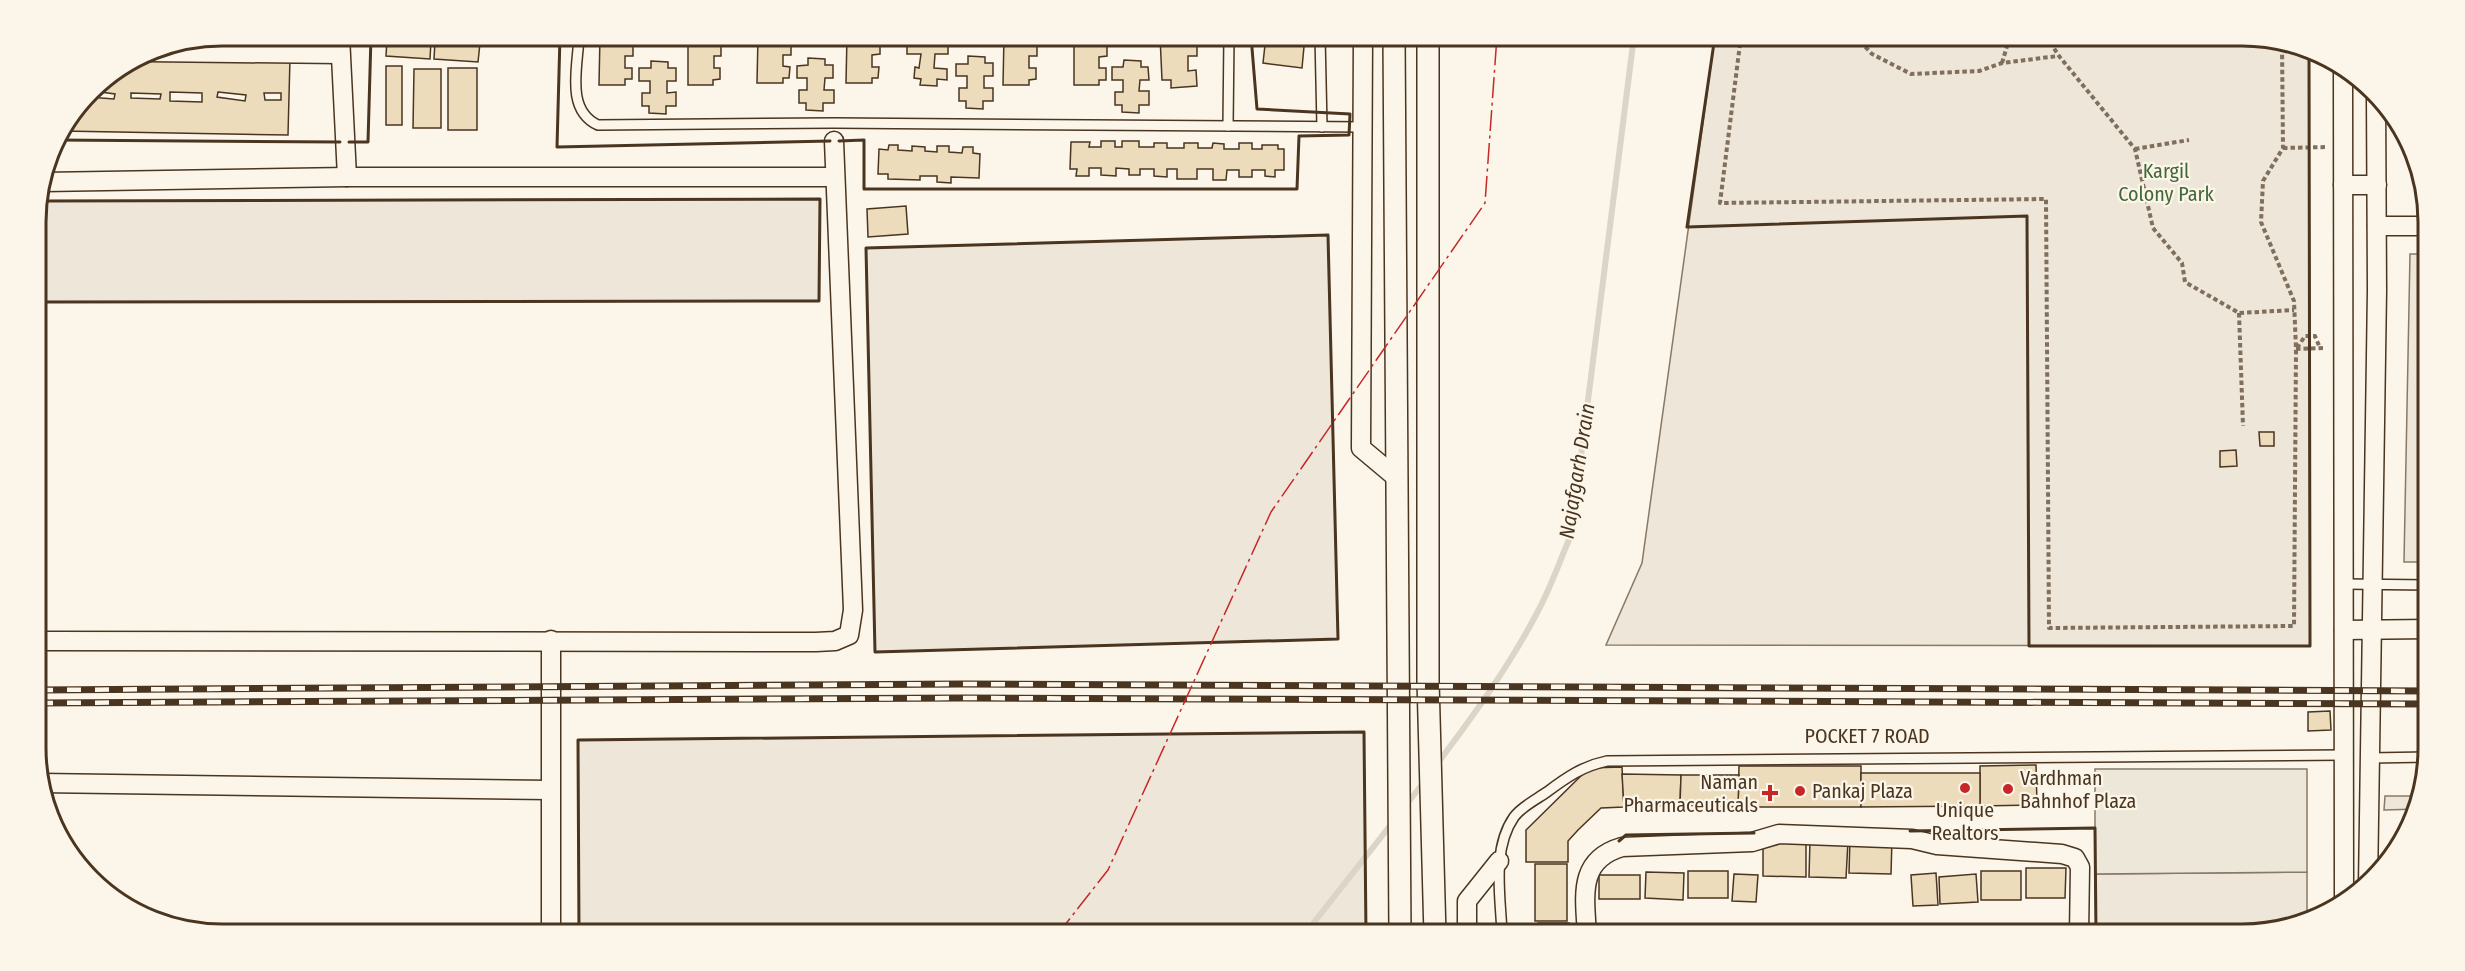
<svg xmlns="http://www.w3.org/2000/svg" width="2465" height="971" font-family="'Fira Sans Condensed',sans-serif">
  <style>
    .green { fill: #ede6d9; stroke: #887966; stroke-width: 1.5 }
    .parking { fill: #ede7d9; stroke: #887966; stroke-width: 1.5 }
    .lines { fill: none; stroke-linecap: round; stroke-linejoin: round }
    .stream { stroke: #dcd4c6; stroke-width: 6 }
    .building { fill: #ecdcbc; stroke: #4a3520; stroke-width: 1.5; fill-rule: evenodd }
    .service-casing { stroke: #4a3520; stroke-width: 12 }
    .minor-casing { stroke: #4a3520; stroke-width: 21 }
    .tertiary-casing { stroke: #4a3520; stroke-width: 24 }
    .path { stroke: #7f6f5c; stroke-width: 4; stroke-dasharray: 4.5 3; stroke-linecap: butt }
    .service { stroke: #fbf6e9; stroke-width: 9 }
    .minor { stroke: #fbf6e9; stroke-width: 18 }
    .tertiary { stroke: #fbf6e9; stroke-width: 21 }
    .rail-casing { stroke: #4a3520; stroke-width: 7 }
    .rail { stroke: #fbf6e9; stroke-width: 4.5; stroke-dasharray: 14; stroke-linecap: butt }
    .wall { stroke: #4a3520; stroke-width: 3 }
    .power { stroke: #c62828; stroke-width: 1.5; stroke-dasharray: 21 4.5 3 4.5; stroke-linecap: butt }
    .poi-dot { fill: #c62828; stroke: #fbf6e9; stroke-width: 2 }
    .labels { text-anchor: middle; stroke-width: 4.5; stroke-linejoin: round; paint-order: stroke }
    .park-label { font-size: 20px; fill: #436837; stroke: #fbf6e9 }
    .street-label { font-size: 20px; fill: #4a3520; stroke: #fbf6e9 }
    .poi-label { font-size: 20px; fill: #4a3520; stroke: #fbf6e9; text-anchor: start }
    .water-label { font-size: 21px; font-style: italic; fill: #4a3520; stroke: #fbf6e9 }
    .rim { fill: none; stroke: #4a3520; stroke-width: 3 }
  </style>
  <rect width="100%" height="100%" fill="#fbf6e9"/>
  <g class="green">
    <path d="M1715 36H2243L2303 46 2309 49 2310 646 1606 645 1642 563Z"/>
    <path d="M820 199 819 301 37 302 36 210 39 201Z"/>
    <path d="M1328 235 1338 639 875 652 866 248Z"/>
    <path d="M2410 254H2428V562H2404Z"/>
    <path d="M1364 732 1366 935H579L578 740Z"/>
    <path d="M2385 796H2421L2419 809 2384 810Z"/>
    <path d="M2307 872V923L2303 925 2255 935H2096L2095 874Z"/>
  </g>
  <path class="parking" d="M2095 769H2307V872L2095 874Z"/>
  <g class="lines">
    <g class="stream">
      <path d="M1437 764C1474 715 1510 665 1538 611 1551 587 1560 560 1571 535L1634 36"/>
      <path d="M1406 805 1424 782"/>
      <path d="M1304 935 1393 822"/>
    </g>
  </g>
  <g class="building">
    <path d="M600 36H625V41H633V56H625V68H632V79H625V85H599Z"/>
    <path d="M688 36H714V41H721V56H714V68H720V79L713 80V85H688Z"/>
    <path d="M758 36H783V40H791V55H783V66L790 67 789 78H783V83H757Z"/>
    <path d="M847 36H872V40H880V54L872 55V67H879L878 78H872V83H846Z"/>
    <path d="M919 36H938V41H948V54H935L934 68 947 69V80L937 79V86L920 85 921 79 914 78 915 67 919 68 921 54H907V41H919Z"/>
    <path d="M1004 36H1029V41H1037V56H1029V68H1036V79L1029 80V85H1003Z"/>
    <path d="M1074 36H1100V42H1107V56L1099 57V68H1106V80H1099V85H1074Z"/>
    <path d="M1160 36H1187V44H1197V56H1188V71L1196 70 1197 86 1171 88V80H1162Z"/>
    <path d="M1266 36H1305L1302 68 1263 63Z"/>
    <path d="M387 39 431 41 430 59 386 56Z"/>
    <path d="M435 41 480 43 478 62 434 59Z"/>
    <path d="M142 56 290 58 288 135 62 131 88 97 114 99 115 94 92 91 99 82ZM170 92 202 93V102L170 101ZM218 92 246 95 245 101 217 97ZM131 93 161 94 160 99 131 98ZM264 93H281V100H265Z"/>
    <path d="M968 56 985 57V63H993V76H984V88H993V101H983V109L966 108V101H959V88H967V76H956V64H968Z"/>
    <path d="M808 58 825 59V65H833V78H825L824 90H834V103H823V111L806 110V103H799V90H807V78H797V66L808 65Z"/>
    <path d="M1124 60 1141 61V67H1148L1149 80H1140L1139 91H1149V105H1139V113L1122 112V105H1115V92H1123V80H1112V67H1123Z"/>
    <path d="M651 61 668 62V68H676V81H667V93L676 92V106H666V114L649 113V106H642V93H650V81H639V68H651Z"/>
    <rect x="386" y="66" width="16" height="59"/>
    <rect x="448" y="68" width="29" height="62"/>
    <path d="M414 69H441V128H413Z"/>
    <path d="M1101 141H1115V147H1122V141H1139V147H1154V143H1167V148H1184V143H1198V148H1212L1213 143 1224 144V149H1239V143H1252V149H1262V145H1278V149H1284V170H1275V177L1265 176V170H1252V177H1239V170H1227L1226 180H1213V169H1197V179H1177V169H1167V177L1154 176V169H1140V175H1129V169L1116 168V176L1101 175V168H1089V176H1076L1077 169H1070L1071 142H1090L1089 147H1101Z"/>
    <path d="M889 145H898V150L912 151V146L925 147V151L937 152V146H949V152L962 153 963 147H973V153L980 154 979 178 951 177V183L937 182V176H920V180L888 179V174H878L879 149 888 150Z"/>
    <path d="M906 206 908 234 868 237 867 209Z"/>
    <path d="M2259 432H2274V446H2260Z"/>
    <path d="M2236 450 2237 466 2220 467V451Z"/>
    <path d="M2330 711 2331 730 2308 731V712Z"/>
    <path d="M2036 765 2037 805 1980 806V766Z"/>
    <path d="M1739 766H1861V807H1738Z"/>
    <path d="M1622 767 1624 807 1601 808 1578 830 1568 841V862H1526V830L1589 768Z"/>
    <path d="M1861 773H1980V806L1861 807Z"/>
    <path d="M1622 774 1681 775 1680 805 1624 807Z"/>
    <path d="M1681 775H1739L1738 807 1680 805Z"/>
    <path d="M1850 838 1892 839 1891 874 1849 873Z"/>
    <path d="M1810 840 1848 841 1846 878 1809 877Z"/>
    <path d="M1763 843H1806V877L1763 876Z"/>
    <rect x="1535" y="864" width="32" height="57"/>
    <path d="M2026 868H2066L2065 898H2026Z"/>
    <rect x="1688" y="871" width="40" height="27"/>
    <rect x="1981" y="871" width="40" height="29"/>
    <path d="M1646 872 1684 873 1683 900 1645 898Z"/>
    <path d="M1936 873 1938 905 1913 906 1911 875Z"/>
    <path d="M1734 874 1758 875 1756 902 1732 901Z"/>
    <path d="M1976 874 1978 902 1940 904 1939 877Z"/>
    <rect x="1599" y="875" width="41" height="24"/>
    <rect x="1538" y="923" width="31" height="12"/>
    <rect x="1911" y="924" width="23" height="11"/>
    <rect x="1981" y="924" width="42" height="11"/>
    <rect x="2028" y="924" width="39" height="11"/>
    <path d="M1640 925V935H1601V926Z"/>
    <rect x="1643" y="925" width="43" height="10"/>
    <path d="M1759 925V935H1736V926Z"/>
    <rect x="1938" y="925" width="39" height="10"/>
    <path d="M1731 927V935H1688V928Z"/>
  </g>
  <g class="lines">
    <g class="service-casing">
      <g id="service">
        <path d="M579 36C578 66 565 110 598 125L834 123 1362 127"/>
        <path d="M1320 36 1322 127"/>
        <path d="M1228 126 1229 36"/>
        <path d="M2344 584 2429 585"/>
        <path d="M2370 758 2428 757"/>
        <path d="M1502 935C1501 898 1491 850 1514 817 1521 807 1537 799 1547 792 1567 777 1583 766 1607 761L2342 755"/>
      </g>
    </g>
    <g class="minor-casing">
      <g id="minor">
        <path d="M340 36 347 177"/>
        <path d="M1363 36 1361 448 1398 479"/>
        <path d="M148 52 340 54"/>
        <path d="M2343 67 2344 903"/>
        <path d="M44 182 347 177H834"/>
        <path d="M2343 185H2377"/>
        <path d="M2377 226H2427"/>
        <path d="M2344 630 2429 629"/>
        <path d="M39 641 816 642 835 641 849 635 853 610 834 141"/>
        <path d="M40 783 550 790"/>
        <path d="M2368 885 2377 290 2376 95"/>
        <path d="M551 935V640"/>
        <path d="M1467 935V901L1499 861"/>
        <path d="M1587 935C1585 897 1577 860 1622 847L1752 842 1779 834 1912 839 1937 845 2062 854 2075 858 2080 867 2079 935"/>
      </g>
    </g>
    <g class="tertiary-casing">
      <g id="tertiary">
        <path d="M1394 36 1400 935"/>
        <path d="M1428 36V681L1435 935"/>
      </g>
    </g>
    <g class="path">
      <path d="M1741 36 1720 203 2046 199 2049 628 2294 626 2296 349 2294 301 2261 222 2263 181 2283 148 2282 43"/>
      <path d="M1855 36 1872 54 1911 74 1979 71 2002 63 2058 56"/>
      <path d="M2046 36 2059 56 2135 149 2153 228 2182 263 2185 282 2239 313 2294 310"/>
      <path d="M2002 63 2010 36"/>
      <path d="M2283 148 2328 147"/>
      <path d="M2135 149 2189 140"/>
      <path d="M2239 313 2243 426"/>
      <path d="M2297 348 2305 336H2315L2320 348"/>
      <path d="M2296 349 2325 348"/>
    </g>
    <use href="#service" class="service"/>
    <use href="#minor" class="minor"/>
    <use href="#tertiary" class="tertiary"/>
    <g class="rail-casing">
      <g id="rail">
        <path d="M39 690 964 684 2429 691"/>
        <path d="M39 703 964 698 2429 704"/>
      </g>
    </g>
    <use href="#rail" class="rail"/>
    <g class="wall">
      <path d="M560 36 557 147 830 141"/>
      <path d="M1715 36 1687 227 2027 216 2029 646H2310L2309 49"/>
      <path d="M55 140 340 142"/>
      <path d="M839 141 864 140V189H1297L1299 136 1349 135 1350 114 1257 109 1251 36"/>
      <path d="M349 142H368L371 36"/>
      <path d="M1328 235 1338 639 875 652 866 248Z"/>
      <path d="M37 302 819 301 820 199 39 201"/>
      <path d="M1910 831 2095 828 2096 935"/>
      <path d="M1619 841 1626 835 1754 833"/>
      <path d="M579 935 578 740 1364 732 1366 935"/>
    </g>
    <path class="power" d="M1057 935 1108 870 1271 512 1485 203 1497 36"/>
  </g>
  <g class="poi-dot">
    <circle cx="1965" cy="788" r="6"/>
    <circle cx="2008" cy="789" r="6"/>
    <circle cx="1800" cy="791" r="6"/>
    <path d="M1767 784h6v6h6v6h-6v6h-6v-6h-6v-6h6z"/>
  </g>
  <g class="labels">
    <g class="park-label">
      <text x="2166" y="178">Kargil<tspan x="2166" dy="23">Colony Park</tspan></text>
    </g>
    <g class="street-label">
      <text x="1867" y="743">POCKET 7 ROAD</text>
    </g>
    <g class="poi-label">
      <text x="2020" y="785">Vardhman<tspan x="2020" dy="23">Bahnhof Plaza</tspan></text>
      <text x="1758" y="789" text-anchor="end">Naman<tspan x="1758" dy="23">Pharmaceuticals</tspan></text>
      <text x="1812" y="798">Pankaj Plaza</text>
      <text x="1965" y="817" text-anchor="middle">Unique<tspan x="1965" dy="23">Realtors</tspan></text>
    </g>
    <g class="water-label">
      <text transform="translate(1577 471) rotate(-81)" y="7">Najafgarh Drain</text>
    </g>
  </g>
  <path d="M0 0H2465V971H0ZM222 46H2242A176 176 0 0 1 2418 222V748A176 176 0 0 1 2242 924H222A176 176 0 0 1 46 748V222A176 176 0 0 1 222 46Z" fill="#fbf6e9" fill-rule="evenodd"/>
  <path class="rim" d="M222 46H2242A176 176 0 0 1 2418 222V748A176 176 0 0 1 2242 924H222A176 176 0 0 1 46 748V222A176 176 0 0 1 222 46Z"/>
</svg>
